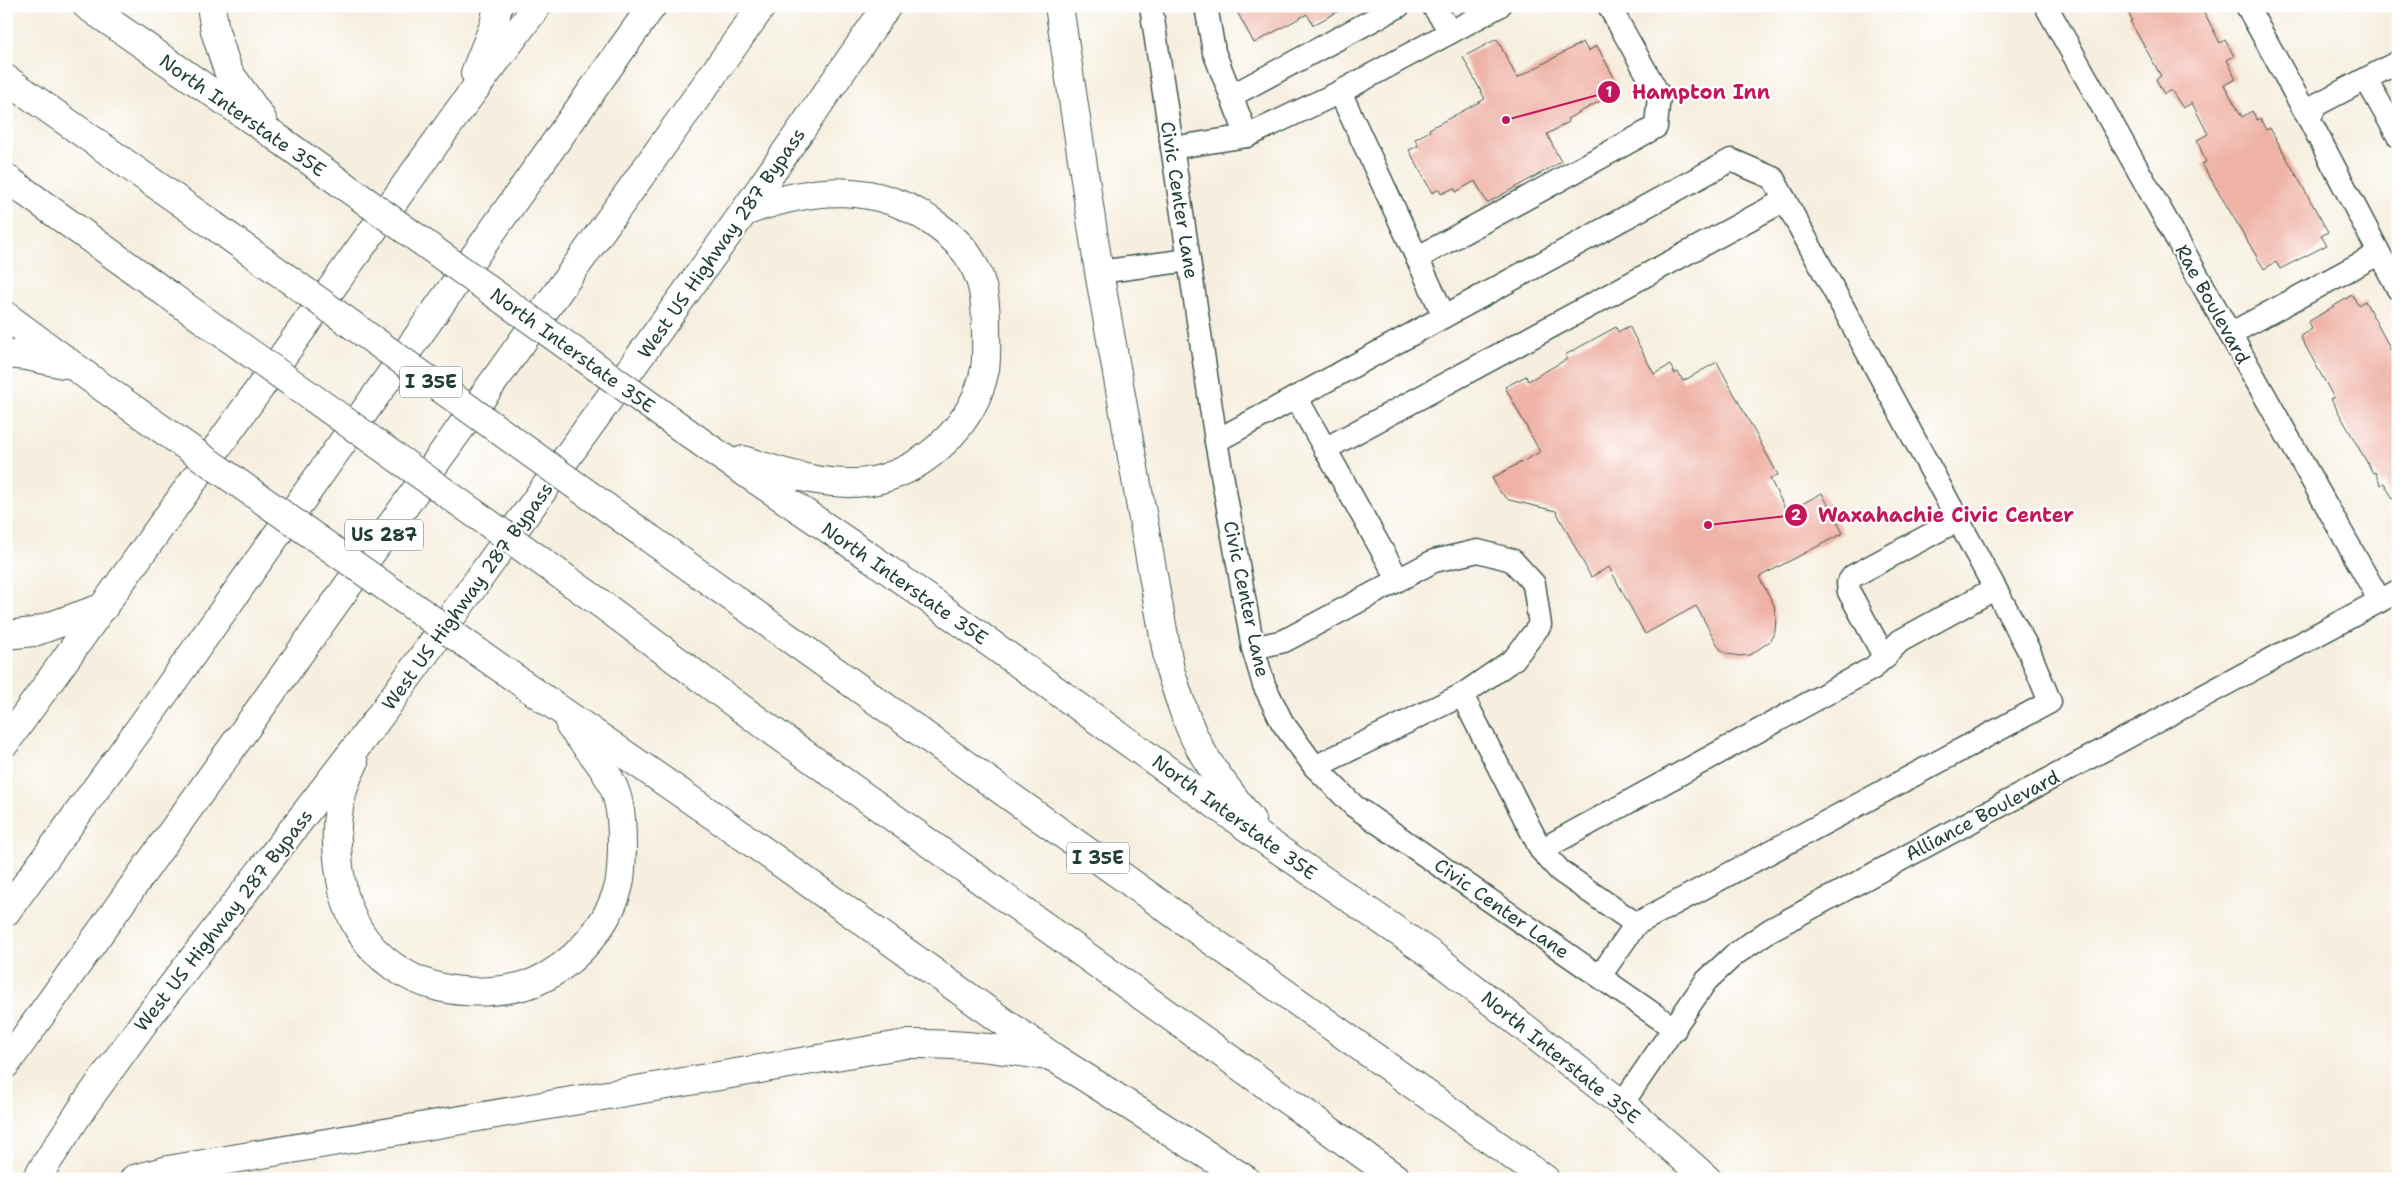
<svg xmlns="http://www.w3.org/2000/svg" width="2404" height="1185" font-family="'Shantell Sans',sans-serif">
  <style>
    .building { fill: #efb2a6 }
    .lines { fill: none; stroke-linecap: round; stroke-linejoin: round }
    .minor-casing { stroke: #3f584e; stroke-width: 25 }
    .major-casing { stroke: #3f584e; stroke-width: 30 }
    .highway-casing { stroke: #3f584e; stroke-width: 30 }
    .minor { stroke: #fff; stroke-width: 22 }
    .major { stroke: #fff; stroke-width: 28 }
    .highway { stroke: #fff; stroke-width: 28 }
    .major-bridge-casing { stroke: #3f584e; stroke-width: 30; stroke-linecap: butt }
    .highway-bridge-casing { stroke: #3f584e; stroke-width: 30; stroke-linecap: butt }
    .major-bridge { stroke: #fff; stroke-width: 28 }
    .highway-bridge { stroke: #fff; stroke-width: 28 }
    .labels { text-anchor: middle; stroke-width: 4.5; stroke-linejoin: round; paint-order: stroke }
    .shield { fill: #fff; stroke: #627771; stroke-width: 1 }
    .shield-label { font-size: 18px; font-weight: bold; fill: #1f3d34 }
    .street-label { font-size: 19px; fill: #1f3d34; stroke: #fff }
    .leader { fill: none; stroke: #c2185b; stroke-width: 2 }
    .callout-dot { fill: #c2185b; stroke: #fff; stroke-width: 2 }
    .mark-label { font-size: 15px; text-anchor: middle; font-weight: bold; fill: #fff }
    .callout-label { font-size: 20px; text-anchor: middle; font-weight: bold; fill: #c2185b; stroke: #fff; stroke-width: 4.5; stroke-linejoin: round; paint-order: stroke }
  </style>
  <rect width="100%" height="100%" fill="#fff"/>
  <filter id="ink" filterUnits="userSpaceOnUse"><feTurbulence type="fractalNoise" baseFrequency=".02" numOctaves="2"/><feDisplacementMap in="SourceGraphic" scale="10" xChannelSelector="R" yChannelSelector="G"/><feConvolveMatrix kernelMatrix="1 2 1 2 8 2 1 2 1" color-interpolation-filters="sRGB"/></filter>
  <filter id="wash" filterUnits="userSpaceOnUse"><feTurbulence type="fractalNoise" baseFrequency=".0096" numOctaves="4" result="noise"/><feDisplacementMap in="SourceGraphic" scale="20" xChannelSelector="R" yChannelSelector="G"/><feGaussianBlur stdDeviation="1.12" result="paint"/><feColorMatrix in="noise" values="0 0 0 0 0 0 0 0 0 0 0 0 0 0 0 0 0 1.4 0 .05"/><feComposite in="paint" operator="in"/></filter>
  <g filter="url(#wash)">
    <rect width="100%" height="100%" fill="#f6eede"/>
    <g id="blocks">
      <g class="building">
        <path d="M1234 6H1348L1313 25 1307 14 1254 43Z"/>
        <path d="M2125 6H2201L2220 43 2225 40 2234 56 2227 60 2236 79 2224 85 2242 117 2252 111 2257 120 2260 118 2266 130 2270 128 2328 232 2321 236 2327 245 2280 269 2276 262 2264 269 2202 164 2206 162 2197 140 2208 134 2192 103 2183 108 2171 90 2164 94 2156 79 2161 76 2130 21 2132 20Z"/>
        <path d="M1497 39 1517 78 1583 42 1588 51 1597 46 1617 83 1612 86 1615 93 1567 119 1569 122 1547 134 1561 162 1487 203 1475 181 1456 192 1454 188 1441 194 1439 189 1432 193 1409 150 1418 146 1415 139 1430 131 1429 129 1485 99 1463 57Z"/>
        <path d="M2352 295 2358 305 2365 301 2398 363V508L2384 483 2381 485 2375 472 2373 473 2331 399 2334 398 2300 336 2312 329 2308 322Z"/>
        <path d="M1629 326 1654 374 1670 365 1675 374 1678 372 1683 381 1717 362 1778 475 1770 479 1787 512 1822 493 1843 533 1759 577 1774 605 1776 618 1775 632 1769 642 1750 655 1740 656 1728 654 1720 649 1696 606 1645 634 1609 567 1591 577 1556 511 1509 500 1500 492 1492 478 1540 452 1505 387 1526 376 1528 381 1567 359 1565 355 1616 327 1618 332Z"/>
      </g>
    </g>
  </g>
  <g filter="url(#ink)">
    <use href="#blocks" fill-opacity="0" stroke="#3f584e" stroke-width="1"/>
    <g class="lines">
      <g class="minor-casing">
        <g id="minor">
          <path d="M1151 6 1216 441 1253 648 1264 685 1282 722 1315 767 1354 806 1675 1029"/>
          <path d="M1206 6 1214 52 1247 136 1340 92 1444 316"/>
          <path d="M1433 6 1451 32"/>
          <path d="M2046 6 2380 601"/>
          <path d="M2247 6 2309 119"/>
          <path d="M2398 62 2316 105 2309 119 2398 289"/>
          <path d="M2366 79 2398 136"/>
          <path d="M1340 92 1499 6"/>
          <path d="M1231 96 1399 6"/>
          <path d="M1172 148 1247 136"/>
          <path d="M1417 258 1656 127 1659 95 1609 6"/>
          <path d="M1099 272 1189 260"/>
          <path d="M2230 334 2378 254"/>
          <path d="M1296 397 1398 579"/>
          <path d="M1216 441 1731 160 1773 178 2029 651 2050 702 1636 924 1600 976"/>
          <path d="M1325 449 1785 200"/>
          <path d="M1253 648 1284 641 1434 561 1478 551 1512 560 1534 584 1540 625 1514 659 1462 695"/>
          <path d="M1885 658 1849 592 1848 583 1853 576 1958 520"/>
          <path d="M1315 767 1462 695 1541 850 1560 871 1636 924"/>
          <path d="M1541 850 1873 668 1900 641 1994 589"/>
          <path d="M1622 1104 1706 981 1734 955 1770 930 2398 591"/>
        </g>
      </g>
      <g class="major-casing">
        <g id="major">
          <path d="M87 6 275 136"/>
          <path d="M211 6 215 31 228 71 262 119"/>
          <path d="M1059 6 1099 272 1170 670C1179 697 1187 725 1201 750 1215 775 1234 797 1251 820"/>
          <path d="M475 73 494 25 498 6"/>
          <path d="M6 316 98 384"/>
          <path d="M6 354 27 356 64 364"/>
          <path d="M712 450 870 557 1269 843 1432 955 1622 1104 1707 1179"/>
          <path d="M743 460C782 473 835 490 877 480 928 468 975 422 985 369 987 356 986 341 986 327 986 309 985 289 977 272 969 252 955 239 938 226 877 180 812 187 744 212"/>
          <path d="M6 635 34 632 104 607"/>
          <path d="M536 693 733 829 1053 1057 1245 1179"/>
          <path d="M6 742 460 109 537 6"/>
          <path d="M354 763C334 800 334 840 341 880 353 956 418 997 491 991 505 990 522 987 535 982 572 966 605 929 617 892 622 879 621 864 622 851 622 829 622 808 614 788 604 765 585 745 570 726"/>
          <path d="M36 1179 85 1104 145 1021 374 724 744 212 887 6"/>
          <path d="M134 1179 168 1170 906 1044C956 1043 1003 1049 1053 1057"/>
        </g>
      </g>
      <g class="highway-casing">
        <g id="highway">
          <path d="M6 79 213 225"/>
          <path d="M6 178 166 293"/>
          <path d="M649 538 1545 1179"/>
          <path d="M600 603 738 706 1397 1179"/>
          <path d="M6 912 140 728 652 6"/>
          <path d="M6 1064 762 6"/>
        </g>
      </g>
      <use href="#minor" class="minor"/>
      <use href="#major" class="major"/>
      <use href="#highway" class="highway"/>
      <g class="major-bridge-casing">
        <g id="major-bridge">
          <path d="M275 136 712 450"/>
          <path d="M98 384 536 693"/>
        </g>
      </g>
      <g class="highway-bridge-casing">
        <g id="highway-bridge">
          <path d="M213 225 649 538"/>
          <path d="M166 293 600 603"/>
        </g>
      </g>
      <use href="#major-bridge" class="major-bridge"/>
      <use href="#highway-bridge" class="highway-bridge"/>
    </g>
  </g>
  <g class="labels">
    <g class="shield">
      <rect x="400" y="366.5" width="62" height="31" rx="4"/>
      <rect x="345" y="519.5" width="78" height="31" rx="4"/>
      <rect x="1067" y="842.5" width="62" height="31" rx="4"/>
    </g>
    <g class="shield-label">
      <text x="431" y="388">I 35E</text>
      <text x="384" y="541">US 287</text>
      <text x="1098" y="864">I 35E</text>
    </g>
    <g class="street-label">
      <text transform="translate(243 115) rotate(35)" y="7">North Interstate 35E</text>
      <text transform="translate(1180 200) rotate(81)" y="7">Civic Center Lane</text>
      <text transform="translate(721 243) rotate(-55)" y="7">West US Highway 287 Bypass</text>
      <text transform="translate(2213 304) rotate(61)" y="7">Rae Boulevard</text>
      <text transform="translate(573 350) rotate(36)" y="7">North Interstate 35E</text>
      <text transform="translate(905 583) rotate(35)" y="7">North Interstate 35E</text>
      <text transform="translate(467 596) rotate(-54)" y="7">West US Highway 287 Bypass</text>
      <text transform="translate(1247 599) rotate(78)" y="7">Civic Center Lane</text>
      <text transform="translate(1982 815) rotate(-28)" y="7">Alliance Boulevard</text>
      <text transform="translate(1235 817) rotate(36)" y="7">North Interstate 35E</text>
      <text transform="translate(1502 908) rotate(35)" y="7">Civic Center Lane</text>
      <text transform="translate(223 920) rotate(-52)" y="7">West US Highway 287 Bypass</text>
      <text transform="translate(1561 1057) rotate(39)" y="7">North Interstate 35E</text>
    </g>
  </g>
  <path class="leader" d="M1506 120L1609 92M1708 525L1796 515"/>
  <g class="callout-dot">
    <circle cx="1506" cy="120" r="5"/>
    <circle cx="1708" cy="525" r="5"/>
    <circle cx="1609" cy="92" r="12"/>
    <circle cx="1796" cy="515" r="12"/>
  </g>
  <g class="mark-label">
    <text x="1609" y="97">1</text>
    <text x="1796" y="520">2</text>
  </g>
  <g class="callout-label">
    <text x="1701" y="99">Hampton Inn</text>
    <text x="1946" y="522">Waxahachie Civic Center</text>
  </g>
  <rect width="2404" height="1185" fill="none" stroke="#fff" stroke-width="25"/>
</svg>
